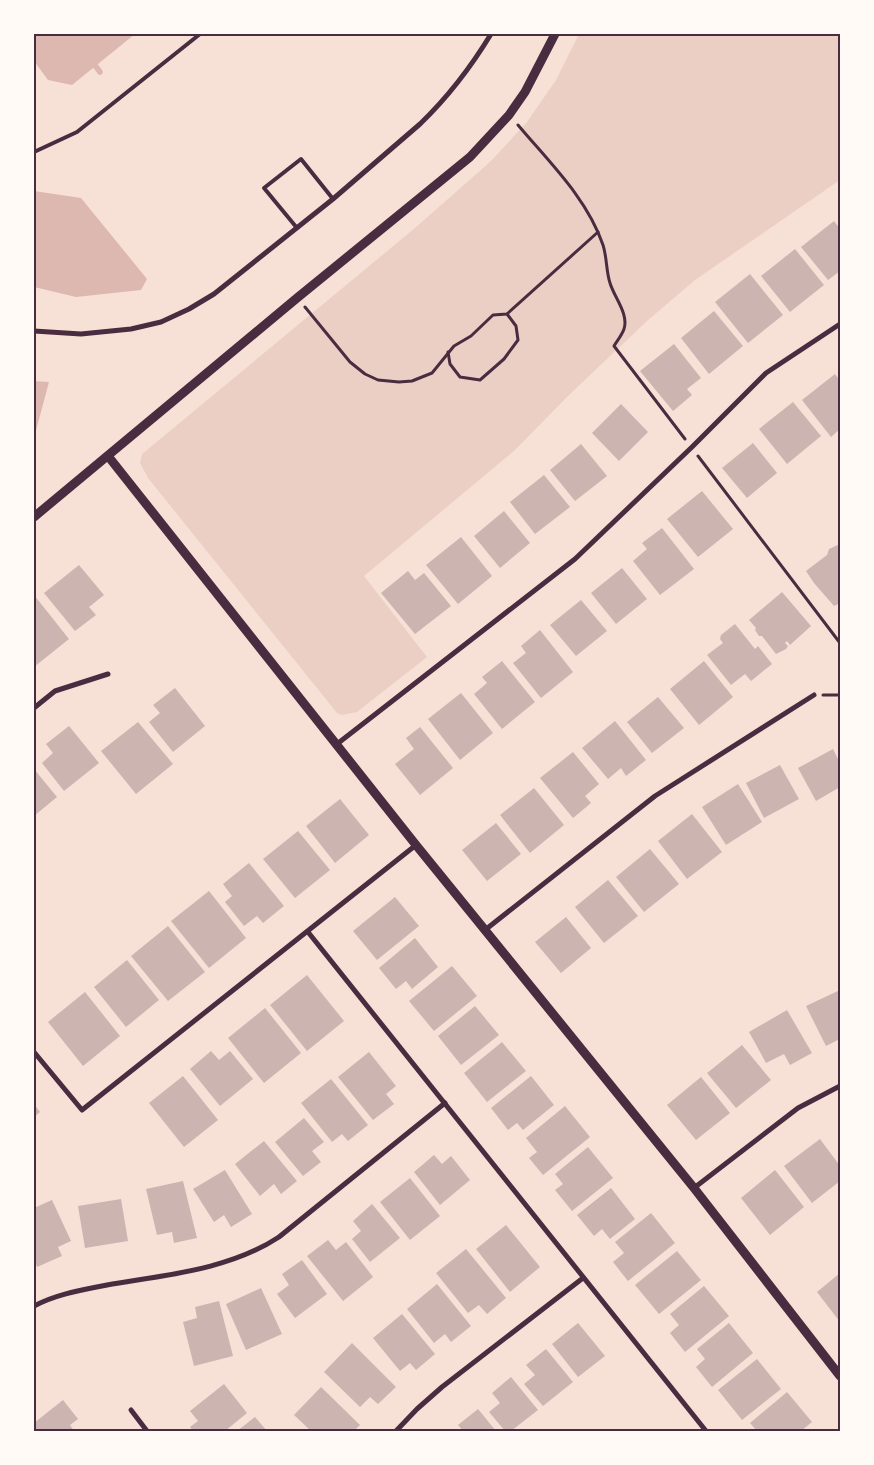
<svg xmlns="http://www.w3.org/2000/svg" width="874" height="1465" font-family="Manrope,sans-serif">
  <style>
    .green { fill: #ebcfc5 }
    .water { fill: #dcb8b0 }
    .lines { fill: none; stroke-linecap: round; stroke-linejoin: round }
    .stream { stroke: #dcb8b0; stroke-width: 5.5 }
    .building { fill: #ccb4b1 }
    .path { stroke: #4a2c40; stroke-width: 3 }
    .service { stroke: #4a2c40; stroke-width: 4 }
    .minor { stroke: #4a2c40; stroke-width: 5 }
    .tertiary { stroke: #4a2c40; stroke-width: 9 }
    .neatline { fill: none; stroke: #4a2c40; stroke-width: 2 }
  </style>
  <rect width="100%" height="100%" fill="#f7e1d7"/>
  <path class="green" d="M579 34H840V180L695 280 647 321 569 395 514 451 364 576 427 657 357 712 342 715 337 713 148 478 140 463 142 454 415 228 491 161 527 122 556 80Z"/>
  <g class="water">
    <path d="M34 34H135L72 85 48 80 34 61Z"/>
    <path d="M34 191 81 198 147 279 141 290 76 297 34 287Z"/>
    <path d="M34 381 49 382 34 438Z"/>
  </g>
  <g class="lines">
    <path class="stream" d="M91 60 100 72"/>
  </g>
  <g class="building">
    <path d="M834 221 840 229V271L828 280 801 247Z"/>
    <path d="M795 249 824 285 790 312 761 276Z"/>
    <path d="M750 274 783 315 748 343 715 302Z"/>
    <path d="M714 311 743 346 709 374 681 338Z"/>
    <path d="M674 344 701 378 687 389 692 395 673 411 640 371Z"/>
    <path d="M835 374 840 381V429L831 437 802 400Z"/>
    <path d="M793 402 821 436 787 464 759 429Z"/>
    <path d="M621 404 648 432 619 461 592 433Z"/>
    <path d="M753 443 777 473 747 498 722 468Z"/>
    <path d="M581 444 607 476 575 501 550 470Z"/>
    <path d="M544 475 570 507 535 534 510 502Z"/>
    <path d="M702 491 733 529 698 557 667 519Z"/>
    <path d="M504 511 530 543 500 568 474 536Z"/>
    <path d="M662 528 694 569 660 595 633 561 647 549 642 543Z"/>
    <path d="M461 537 492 576 458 604 426 565Z"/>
    <path d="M840 544V603L834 606 814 583 806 571 827 555 829 549Z"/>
    <path d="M79 565 104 595 89 607 96 615 75 631 44 593Z"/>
    <path d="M622 568 647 599 616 624 591 593Z"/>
    <path d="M408 571 415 580 424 573 451 606 415 634 381 593Z"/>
    <path d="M782 592 811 626 790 645 787 641 785 643 788 646 786 649 776 654 762 636H759L755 630 756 628 749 620Z"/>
    <path d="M34 595 69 639 34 667Z"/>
    <path d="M581 600 607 631 576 656 550 625Z"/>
    <path d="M735 624 755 649 758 646 772 664 751 681 745 674 731 685 707 655 723 643 720 639 721 635Z"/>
    <path d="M540 630 573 672 541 698 513 663 526 653 521 646Z"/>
    <path d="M502 661 535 702 502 729 474 694 487 683 482 677Z"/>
    <path d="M704 661 733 697 699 725 670 689Z"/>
    <path d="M175 688 205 726 173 752 149 722 160 713 153 705Z"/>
    <path d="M461 693 493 733 460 760 428 719Z"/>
    <path d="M658 697 684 728 652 753 627 722Z"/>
    <path d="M615 721 646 760 626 776 621 768 608 779 582 748Z"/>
    <path d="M138 722 173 764 136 794 101 751Z"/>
    <path d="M69 726 99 763 64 791 42 763 53 753 46 744Z"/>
    <path d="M420 727 453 768 420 795 395 764 414 749 406 738Z"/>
    <path d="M833 749 840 763V787L816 801 798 768Z"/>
    <path d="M573 752 599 784 585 796 591 803 573 818 540 778Z"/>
    <path d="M780 765 799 799 764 818 746 783Z"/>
    <path d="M34 769 57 797 34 816Z"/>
    <path d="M738 784 762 822 726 845 702 807Z"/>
    <path d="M534 788 564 825 530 853 500 815Z"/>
    <path d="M340 799 369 835 335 863 306 826Z"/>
    <path d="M692 814 722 852 687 879 658 841Z"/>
    <path d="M496 823 521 854 487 881 462 850Z"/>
    <path d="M298 831 330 870 295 898 263 859Z"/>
    <path d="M650 849 679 884 644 912 616 877Z"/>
    <path d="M249 863 284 906 263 923 257 916 244 926 225 902 232 896 223 884Z"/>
    <path d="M608 880 638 916 604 943 575 907Z"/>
    <path d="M209 891 246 938 209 968 171 921Z"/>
    <path d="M395 897 419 926 377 960 353 931Z"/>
    <path d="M566 917 591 948 561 973 535 942Z"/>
    <path d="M168 926 205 972 168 1001 131 956Z"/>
    <path d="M415 938 438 967 412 989 406 981 396 989 379 968Z"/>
    <path d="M127 960 159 1000 126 1027 94 987Z"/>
    <path d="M452 966 477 996 434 1031 409 1001Z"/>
    <path d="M307 975 344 1021 307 1051 270 1005Z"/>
    <path d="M840 990V1039L826 1046 806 1006Z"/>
    <path d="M85 992 120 1036 83 1066 48 1022Z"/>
    <path d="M475 1006 499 1035 461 1065 438 1036Z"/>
    <path d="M265 1008 301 1053 264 1083 228 1038Z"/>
    <path d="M787 1010 812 1053 790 1065 784 1054 766 1063 749 1032Z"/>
    <path d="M502 1042 526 1071 487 1102 464 1073Z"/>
    <path d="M742 1045 771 1080 736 1108 707 1073Z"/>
    <path d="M211 1051 219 1060 230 1051 253 1079 220 1106 190 1069Z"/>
    <path d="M369 1052 396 1086 386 1094 394 1104 373 1120 338 1077Z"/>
    <path d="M183 1076 218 1120 184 1147 149 1103Z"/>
    <path d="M531 1076 554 1105 523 1130 517 1123 508 1130 491 1108Z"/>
    <path d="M701 1077 730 1113 696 1140 667 1105Z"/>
    <path d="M331 1079 368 1125 348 1141 342 1134 332 1142 301 1103Z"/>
    <path d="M34 1104 40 1112 34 1117Z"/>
    <path d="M565 1106 590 1137 543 1175 529 1158 537 1152 526 1138Z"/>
    <path d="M304 1118 324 1142 312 1151 321 1162 303 1176 275 1142Z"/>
    <path d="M820 1139 840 1166V1181L812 1203 784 1166Z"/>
    <path d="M264 1141 297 1181 281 1194 274 1184 260 1196 235 1164Z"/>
    <path d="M588 1147 613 1178 572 1211 555 1190 563 1184 555 1174Z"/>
    <path d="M434 1155 442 1164 451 1156 470 1180 440 1205 414 1172Z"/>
    <path d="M225 1170 252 1214 231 1227 224 1215 214 1222 193 1189Z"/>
    <path d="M775 1170 804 1207 770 1235 741 1198Z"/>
    <path d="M410 1178 440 1216 410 1240 380 1202Z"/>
    <path d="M183 1181 197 1238 174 1243 172 1232 157 1235 146 1189Z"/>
    <path d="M611 1188 635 1219 610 1239 602 1229 594 1236 577 1215Z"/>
    <path d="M121 1199 128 1241 85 1248 78 1206Z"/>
    <path d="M52 1200 71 1241 58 1247 62 1256 37 1267 34 1259V1208Z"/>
    <path d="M372 1204 400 1238 370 1262 352 1239 361 1231 353 1221Z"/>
    <path d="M651 1213 675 1243 628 1281 613 1262 624 1253 615 1242Z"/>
    <path d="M506 1225 540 1267 510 1292 476 1249Z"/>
    <path d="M328 1240 336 1250 346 1242 373 1277 343 1301 307 1256Z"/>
    <path d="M466 1249 506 1298 487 1314 479 1305 468 1313 436 1273Z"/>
    <path d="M677 1251 701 1280 659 1314 635 1285Z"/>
    <path d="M302 1260 327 1294 295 1318 277 1294 289 1285 282 1274Z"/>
    <path d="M840 1273V1322L817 1292Z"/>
    <path d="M437 1284 471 1326 451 1342 445 1334 434 1343 407 1309Z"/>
    <path d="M704 1286 729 1316 685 1352 670 1333 679 1325 670 1314Z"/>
    <path d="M261 1288 282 1334 246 1350 226 1304Z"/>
    <path d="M219 1301 233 1356 194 1366 183 1322 197 1318 195 1307Z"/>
    <path d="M402 1314 435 1354 416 1370 410 1363 400 1371 373 1338Z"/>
    <path d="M578 1323 605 1356 578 1377 552 1344Z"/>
    <path d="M729 1323 753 1353 712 1387 696 1367 705 1359 697 1349Z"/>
    <path d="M352 1343 396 1387 378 1404 370 1397 360 1407 324 1372Z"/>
    <path d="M546 1349 573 1382 543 1406 524 1384 535 1375 526 1365Z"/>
    <path d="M757 1359 781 1389 742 1420 718 1390Z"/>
    <path d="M511 1377 538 1410 511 1431H505L489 1412 500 1403 492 1393Z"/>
    <path d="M224 1384 247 1413 225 1431H193L190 1427 198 1421 190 1411Z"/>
    <path d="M321 1387 360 1425 354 1431H311L294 1415Z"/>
    <path d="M787 1392 812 1422 801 1431H757L750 1423Z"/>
    <path d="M63 1400 78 1419 70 1425 74 1431H34V1423Z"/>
    <path d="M478 1409 496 1431H463L458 1425Z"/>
    <path d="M255 1417 267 1431H237Z"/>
  </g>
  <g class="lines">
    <g class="path">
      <path d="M518 125C549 162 587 198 603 245 607 257 606 271 610 283 614 297 629 314 624 329 622 335 617 341 614 346L685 439"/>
      <path d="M305 307 350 362 365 374 378 380 399 382 412 381 432 373 454 346 471 336 493 315 507 314 598 232"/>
      <path d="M448 352 450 364 460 377 480 380 504 359 518 340 516 326 507 314"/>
      <path d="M698 456 840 643"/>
      <path d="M823 695H840"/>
    </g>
    <g class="service">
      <path d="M34 152 77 132 200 34"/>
      <path d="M297 228 264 188 301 159 333 199"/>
    </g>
    <g class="minor">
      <path d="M34 331 81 334 131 329 161 322 189 309 214 294 333 199 420 124C448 97 471 67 491 34"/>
      <path d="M34 708 55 691 108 674"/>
      <path d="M337 744 575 559 692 447 766 373 840 324"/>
      <path d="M485 930 655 796 814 695"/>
      <path d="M308 932 706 1431"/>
      <path d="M34 1052 82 1110 416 845"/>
      <path d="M694 1188 798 1108 840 1086"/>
      <path d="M34 1306C56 1294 82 1290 107 1285 165 1275 229 1270 279 1237L445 1103"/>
      <path d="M131 1410 147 1431"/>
      <path d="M396 1431 417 1409 442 1387 583 1278"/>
    </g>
    <g class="tertiary">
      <path d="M108 456 416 845 694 1188 840 1376"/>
      <path d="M34 517 297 298 470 157 509 115 525 92 555 34"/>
    </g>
  </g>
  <rect width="874" height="1465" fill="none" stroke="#fffaf5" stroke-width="70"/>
  <rect x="35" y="35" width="804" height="1395" class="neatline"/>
</svg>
